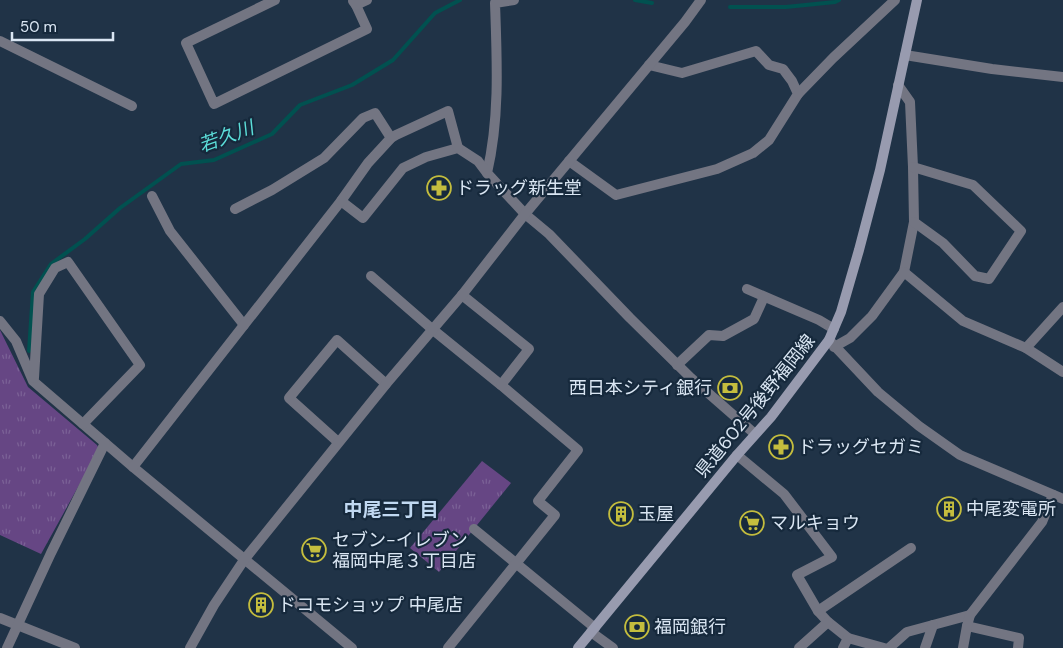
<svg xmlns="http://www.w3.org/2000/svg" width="1063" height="648" font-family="'DM Sans','Noto Sans JP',sans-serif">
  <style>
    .grass { fill: url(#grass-tufts) }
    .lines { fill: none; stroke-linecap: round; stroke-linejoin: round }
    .stream { stroke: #015150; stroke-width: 4 }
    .minor { stroke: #737582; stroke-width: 10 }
    .tertiary { stroke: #737582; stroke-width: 10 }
    .secondary { stroke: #989baf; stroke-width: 10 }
    .labels { text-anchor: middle; stroke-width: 4.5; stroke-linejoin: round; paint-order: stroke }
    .poi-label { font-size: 18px; fill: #dae6f3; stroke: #16293c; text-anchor: start }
    .street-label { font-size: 18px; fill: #dae6f3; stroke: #16293c }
    .water-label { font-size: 19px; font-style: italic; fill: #5cded9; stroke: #16293c }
    .neighbourhood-label { font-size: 19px; font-weight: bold; fill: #c0d8f1; stroke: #16293c }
  </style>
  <defs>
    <pattern id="grass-tufts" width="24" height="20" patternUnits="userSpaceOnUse" patternTransform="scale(1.25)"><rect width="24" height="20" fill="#664684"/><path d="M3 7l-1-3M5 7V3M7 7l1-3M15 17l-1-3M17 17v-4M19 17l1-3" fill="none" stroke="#7b6196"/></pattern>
  </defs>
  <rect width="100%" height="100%" fill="#203347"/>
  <g class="grass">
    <path d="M0 330 28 387 97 445 99 449 41 554 0 535Z"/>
    <path d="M482 461 511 483 439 572 410 548Z"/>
  </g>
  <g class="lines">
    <g class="stream">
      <path d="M635 0 652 3"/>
      <path d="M730 7H786L835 2 839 0"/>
      <path d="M29 351 33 292 51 264 85 239 120 208 181 164 214 160 272 134 300 105 352 85 393 60 435 13 460 0"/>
    </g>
    <g class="minor">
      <path d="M275 0 186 43 214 104 367 29 356 5"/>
      <path d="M514 0 495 3C497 60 500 118 487 173L525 214 549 234 630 318 691 378 755 434"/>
      <path d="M353 1 356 5 367 0"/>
      <path d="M0 41 132 106"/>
      <path d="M905 55 992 69 1063 77"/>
      <path d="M898 85 910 102 913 167 914 222 904 272"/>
      <path d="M798 94 833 58 895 0"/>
      <path d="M569 161 616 195 717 169 753 153 769 140 798 94 792 81 783 69 769 65 756 51 682 73 649 65"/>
      <path d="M913 167 973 185 1021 231 989 279 975 276 943 243 914 222"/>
      <path d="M152 196 170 231 244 325"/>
      <path d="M341 201 363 218 403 168 426 157 458 148 478 161 487 173"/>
      <path d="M235 209 272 190 324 158 363 118 375 113 391 138"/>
      <path d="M371 276 432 329 501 385"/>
      <path d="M747 289 819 320 834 329"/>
      <path d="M1063 307 1026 348 1063 372"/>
      <path d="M0 321 16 341 33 381 133 467 352 648"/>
      <path d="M834 347 850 338 872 316 904 272 963 321 1026 348"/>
      <path d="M677 365 709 335 723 336 754 319 764 297"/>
      <path d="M34 378 39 294 55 268 68 262 140 365 83 424"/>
      <path d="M338 442 289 398 337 340 386 384"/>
      <path d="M737 455 784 494 832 557 797 575 818 611 828 622 848 638 884 648"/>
      <path d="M133 467 341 201 368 163 391 138 396 135 448 111 458 148"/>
      <path d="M474 529 595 628"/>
      <path d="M818 611 911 548"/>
      <path d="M0 618 75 648"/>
      <path d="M967 626 1019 638 1018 648"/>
      <path d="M591 632 613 648"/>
      <path d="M7 648 51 553 105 443"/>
      <path d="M448 648 555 515 538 501 578 450 501 385 529 349 462 295"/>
      <path d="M799 648 828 622"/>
      <path d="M843 648 848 638"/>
      <path d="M889 648 907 632 970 615"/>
      <path d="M925 648 933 625"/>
      <path d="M963 648 967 626 970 615 1042 522 1053 495"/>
    </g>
    <g class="tertiary">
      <path d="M829 340 878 392 919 426 960 455 1063 499"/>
      <path d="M190 648 214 605 244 560 386 384 462 295 525 214 685 22 701 0"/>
    </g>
    <path class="secondary" d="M578 648 737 455 771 417 829 340 841 312 859 250 880 170 917 0"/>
  </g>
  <defs>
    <g id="pharmacy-ring" transform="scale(1.25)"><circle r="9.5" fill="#16293c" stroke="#c4bd3e" stroke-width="1.5"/><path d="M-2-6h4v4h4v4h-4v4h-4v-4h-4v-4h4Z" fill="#c4bd3e"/></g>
    <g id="bank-ring" transform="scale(1.25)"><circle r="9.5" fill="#16293c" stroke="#c4bd3e" stroke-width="1.5"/><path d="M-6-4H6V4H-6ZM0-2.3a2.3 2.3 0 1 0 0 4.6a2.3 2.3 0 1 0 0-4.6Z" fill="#c4bd3e"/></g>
    <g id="building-ring" transform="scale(1.25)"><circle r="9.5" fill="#16293c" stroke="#c4bd3e" stroke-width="1.5"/><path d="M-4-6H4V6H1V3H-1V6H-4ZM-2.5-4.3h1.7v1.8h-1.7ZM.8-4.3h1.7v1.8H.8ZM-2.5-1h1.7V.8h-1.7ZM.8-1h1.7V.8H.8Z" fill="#c4bd3e"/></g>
    <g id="supermarket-ring" transform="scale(1.25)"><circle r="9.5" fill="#16293c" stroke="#c4bd3e" stroke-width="1.5"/><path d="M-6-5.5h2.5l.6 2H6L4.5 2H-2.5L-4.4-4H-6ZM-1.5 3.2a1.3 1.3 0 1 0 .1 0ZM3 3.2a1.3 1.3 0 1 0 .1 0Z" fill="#c4bd3e"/></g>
  </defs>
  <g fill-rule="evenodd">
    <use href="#pharmacy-ring" x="439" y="188"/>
    <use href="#bank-ring" x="730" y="388"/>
    <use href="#pharmacy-ring" x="781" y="447"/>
    <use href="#building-ring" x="949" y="509"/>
    <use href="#building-ring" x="621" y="514"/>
    <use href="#supermarket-ring" x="752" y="523"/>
    <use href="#supermarket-ring" x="314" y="550"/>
    <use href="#building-ring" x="261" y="605"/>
    <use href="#bank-ring" x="637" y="627"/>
  </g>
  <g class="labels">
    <g class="poi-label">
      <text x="456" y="194">ドラッグ新生堂</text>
      <text x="712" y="394" text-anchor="end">西日本シティ銀行</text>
      <text x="798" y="453">ドラッグセガミ</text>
      <text x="966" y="515">中尾変電所</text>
      <text x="638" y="520">玉屋</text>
      <text x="770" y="529">マルキョウ</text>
      <text x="332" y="546">セブン-イレブン<tspan x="332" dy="21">福岡中尾３丁目店</tspan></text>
      <text x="278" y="611">ドコモショップ 中尾店</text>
      <text x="654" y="633">福岡銀行</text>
    </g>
    <g class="street-label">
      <text transform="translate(755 406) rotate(-51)" y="6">県道602号後野福岡線</text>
    </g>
    <g class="water-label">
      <text transform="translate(226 136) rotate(-20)" y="7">若久川</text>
    </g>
    <g class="neighbourhood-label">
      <text x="391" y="516">中尾三丁目</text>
    </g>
  </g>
  <path d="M12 32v8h101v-8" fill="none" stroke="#dae6f3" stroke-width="2.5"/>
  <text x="20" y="32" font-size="15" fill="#dae6f3" stroke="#16293c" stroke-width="4" paint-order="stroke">50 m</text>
</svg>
